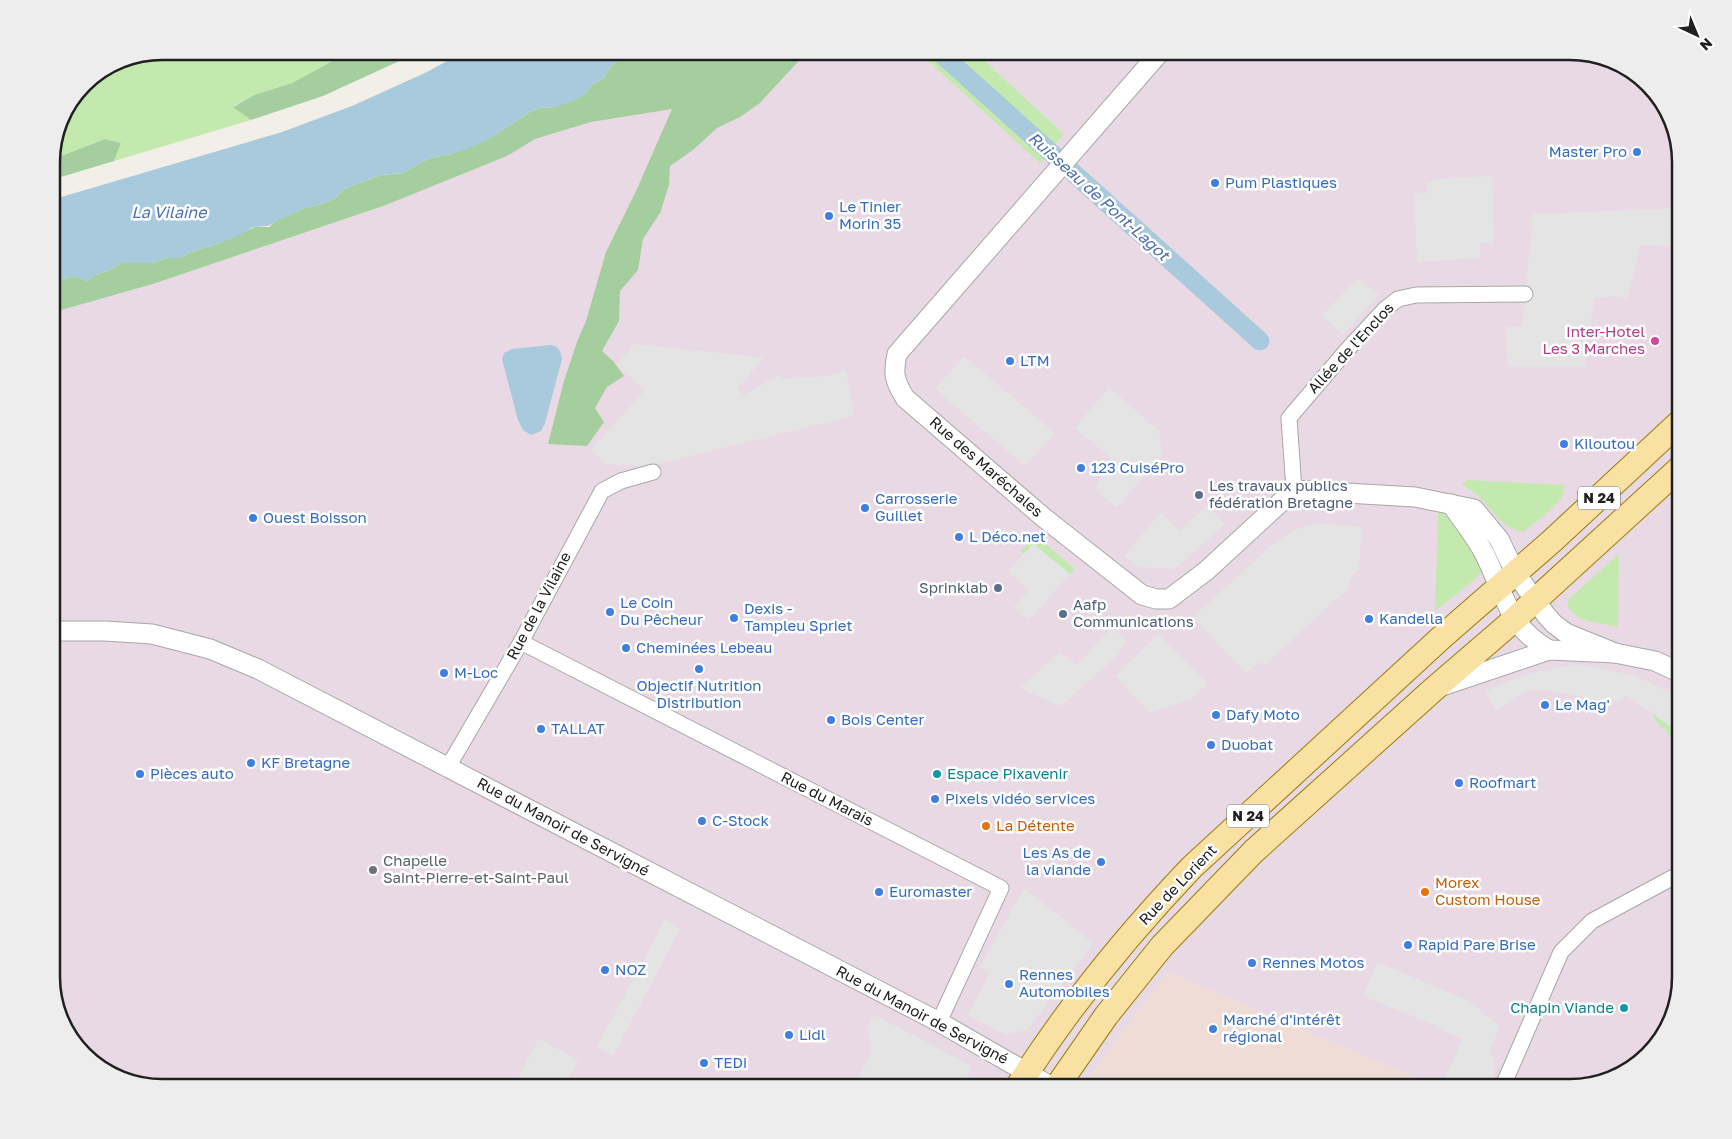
<svg xmlns="http://www.w3.org/2000/svg" width="1732" height="1139" font-family="'Golos Text',sans-serif">
  <style>
    .commercial { fill: #f0dcd7 }
    .industrial { fill: #e9d9e4 }
    .grass { fill: #c3e9af }
    .forest { fill: #a4ce9d }
    .parking { fill: #e4e4e4 }
    .water { fill: #a9c9dd }
    .lines { fill: none; stroke-linecap: round; stroke-linejoin: round }
    .canal { stroke: #a9c9dd; stroke-width: 19 }
    .minor-casing { stroke: #a7a7a7; stroke-width: 17 }
    .tertiary-casing { stroke: #a7a7a7; stroke-width: 21 }
    .primary-casing { stroke: #987e04; stroke-width: 26 }
    .minor { stroke: #fff; stroke-width: 15 }
    .tertiary { stroke: #fff; stroke-width: 19 }
    .primary { stroke: #f9e1a3; stroke-width: 24 }
    .shop-dot { fill: #3f7fe0; stroke: #fff; stroke-width: 2 }
    .hotel-dot { fill: #d1479c; stroke: #fff; stroke-width: 2 }
    .service-dot { fill: #5c6f8a; stroke: #fff; stroke-width: 2 }
    .culture-dot { fill: #0f9aa8; stroke: #fff; stroke-width: 2 }
    .food-dot { fill: #e8710a; stroke: #fff; stroke-width: 2 }
    .worship-dot { fill: #6b7280; stroke: #fff; stroke-width: 2 }
    .labels { text-anchor: middle; stroke-width: 5; stroke-linejoin: round; paint-order: stroke }
    .shield { fill: #fff; stroke: #636363; stroke-width: 1 }
    .shield-label { font-size: 14px; font-weight: bold; fill: #202020 }
    .shop-label { font-size: 15px; fill: #366cbe; stroke: #fff; text-anchor: start }
    .hotel-label { font-size: 15px; fill: #b23c85; stroke: #fff; text-anchor: end }
    .street-label { font-size: 15px; fill: #202020; stroke: #fff }
    .service-label { font-size: 15px; fill: #4e5e75; stroke: #fff; text-anchor: start }
    .culture-label { font-size: 15px; fill: #0d838f; stroke: #fff; text-anchor: start }
    .food-label { font-size: 15px; fill: #c56008; stroke: #fff; text-anchor: start }
    .worship-label { font-size: 15px; fill: #5b616d; stroke: #fff; text-anchor: start }
    .water-label { font-size: 16px; font-style: italic; fill: #4f70ae; stroke: #fff }
    .rim { fill: none; stroke: #202020; stroke-width: 2.5 }
  </style>
  <rect width="100%" height="100%" fill="#f1efe7"/>
  <path class="commercial" d="M1168 972 1416 1078 1423 1081 1420 1088H1081L1128 1024Z"/>
  <path class="industrial" d="M808 51H917L1040 162 1064 134 974 51H1570L1631 70 1666 107 1681 162V977L1662 1038 1625 1073 1570 1088H1420L1423 1081 1416 1078 1168 972 1128 1024 1081 1088H162L101 1069 66 1032 51 984V313L153 284 386 205 507 156 534 139 591 122 687 97 760 103Z"/>
  <g class="grass">
    <path d="M162 51H351L292 83 254 95 233 106 251 120 114 161 121 143 105 139 51 160 60 119 84 83 120 60Z"/>
    <path d="M917 51H974L1064 134 1040 163Z"/>
    <path d="M1467 480 1565 485 1562 498 1545 515 1523 532C1502 529 1493 510 1479 497 1474 492 1467 489 1462 484Z"/>
    <path d="M1438 512C1460 519 1476 549 1482 570L1474 580 1435 611Z"/>
    <path d="M1035 535 1075 569 1070 574 1034 544 1024 554 1021 551Z"/>
    <path d="M1619 554 1618 627C1601 623 1574 622 1567 605L1569 599Z"/>
    <path d="M1655 715 1673 729 1681 739V753L1664 728 1662 729 1653 716Z"/>
  </g>
  <g class="forest">
    <path d="M351 51H421L323 96 251 120 233 107 254 95 292 83Z"/>
    <path d="M636 51H808L760 103 740 117 717 128 693 150 670 166 669 185 660 213 643 239 638 270 620 291 619 321 602 351 613 361 624 376 607 387 595 408 604 422 587 446 548 444 564 381 577 342 586 321 606 252 637 189 672 109 591 122 535 139 507 156 386 205 153 284 51 313V283L74 276 88 281 95 275 110 270 121 263H152L168 258H182L188 253 220 243 255 227H269L274 222 302 209 325 203 334 199 344 189 381 175 403 173 430 158 452 154 492 137 530 112 539 108 555 107 585 94 591 85 603 79 612 65 620 59Z"/>
    <path d="M105 139 121 143 114 161 51 180V160Z"/>
  </g>
  <g class="parking">
    <path d="M1492 176 1494 243H1480V258L1417 262 1414 194 1428 193 1426 183 1448 178Z"/>
    <path d="M1681 208V246L1641 245 1627 299 1611 296 1594 299 1585 366H1508L1505 327 1522 326 1533 214Z"/>
    <path d="M1358 278 1379 295 1343 335 1322 315Z"/>
    <path d="M634 344 749 356 762 358 763 359 737 389 744 395 779 375 784 379 828 376 846 370 854 416 649 466 606 464 591 450 645 390 617 365Z"/>
    <path d="M964 356 1055 433 1025 466 935 389Z"/>
    <path d="M1109 387 1159 431 1162 456 1116 508 1094 488 1115 462 1075 428Z"/>
    <path d="M1207 505 1225 524 1175 569 1137 567 1124 556 1161 512 1179 531Z"/>
    <path d="M1316 523 1362 527 1359 570 1353 574 1347 589 1265 665 1259 662 1246 673 1193 617 1273 544 1294 530Z"/>
    <path d="M1033 544 1070 574 1029 620 1013 608 1029 590 1008 571Z"/>
    <path d="M1111 628 1126 639 1119 654 1061 706 1020 688 1059 652 1077 665Z"/>
    <path d="M1158 634 1208 683 1192 699 1150 713 1115 676Z"/>
    <path d="M1569 666H1589L1631 675 1650 682 1681 700V739L1673 729 1655 715 1626 695 1614 703 1547 690 1527 691 1497 711 1485 692 1509 681 1531 673Z"/>
    <path d="M1024 888 1093 943 1028 1029 1006 1035 967 1015 990 973 980 967Z"/>
    <path d="M665 920 680 929 613 1056 597 1047Z"/>
    <path d="M1377 962 1471 1002 1500 1027 1490 1050 1496 1067 1488 1088H1422L1425 1079 1442 1086 1462 1039 1437 1028V1026L1363 996Z"/>
    <path d="M874 1015 972 1066 965 1081 979 1088H853L871 1053 872 1048 868 1032V1026Z"/>
    <path d="M539 1038 578 1061 564 1088H513Z"/>
  </g>
  <g class="water">
    <path d="M465 51H636L620 59 612 65 603 79 591 85 585 94 573 101 555 107 539 108 530 112 492 137 475 146 452 154 430 158 403 173 381 175 344 189 334 199 325 203 302 209 267 226 253 227 238 236 220 243 188 253 182 258H168L152 263H121L110 270 95 275 88 281 74 276 51 283V200L282 132 352 106 427 72Z"/>
    <path d="M551 345C559 346 561 352 562 359L545 423 541 431 531 435 523 430 518 420 502 359 504 353 512 349Z"/>
  </g>
  <g class="lines">
    <path class="canal" d="M938 51 1260 341"/>
    <g class="minor-casing">
      <g id="minor">
        <path d="M1294 490 1289 418 1347 350 1385 309 1398 299 1416 295 1525 294"/>
        <path d="M521 642 1001 888 939 1022"/>
        <path d="M448 767 521 642 602 491 621 481 653 472"/>
        <path d="M1502 1088 1561 952 1592 921 1681 873"/>
      </g>
    </g>
    <g class="tertiary-casing">
      <g id="tertiary">
        <path d="M1161 51 897 354C893 374 894 380 905 398L1043 517 1142 595 1156 599H1169L1206 571 1294 490 1415 497 1474 509 1499 539 1516 574 1546 615 1554 624 1566 633 1615 653"/>
        <path d="M1451 504C1462 520 1475 536 1484 553 1504 592 1507 626 1549 650"/>
        <path d="M51 631H105L152 634 210 649 258 669 939 1022 1054 1088"/>
        <path d="M1442 686 1549 650 1615 653 1655 661 1681 673"/>
      </g>
    </g>
    <g class="primary-casing">
      <g id="primary">
        <path d="M1017 1088C1067 1009 1127 935 1192 867L1443 636 1552 541 1681 421"/>
        <path d="M1056 1088 1106 1016 1162 946 1254 851 1434 689 1507 626 1681 467"/>
      </g>
    </g>
    <use href="#minor" class="minor"/>
    <use href="#tertiary" class="tertiary"/>
    <use href="#primary" class="primary"/>
  </g>
  <g class="shop-dot">
    <circle cx="1637" cy="152" r="5"/>
    <circle cx="1215" cy="183" r="5"/>
    <circle cx="829" cy="216" r="5"/>
    <circle cx="1010" cy="361" r="5"/>
    <circle cx="1564" cy="444" r="5"/>
    <circle cx="1081" cy="468" r="5"/>
    <circle cx="865" cy="508" r="5"/>
    <circle cx="253" cy="518" r="5"/>
    <circle cx="959" cy="537" r="5"/>
    <circle cx="610" cy="612" r="5"/>
    <circle cx="734" cy="618" r="5"/>
    <circle cx="1369" cy="619" r="5"/>
    <circle cx="626" cy="648" r="5"/>
    <circle cx="699" cy="669" r="5"/>
    <circle cx="444" cy="673" r="5"/>
    <circle cx="1545" cy="705" r="5"/>
    <circle cx="1216" cy="715" r="5"/>
    <circle cx="831" cy="720" r="5"/>
    <circle cx="541" cy="729" r="5"/>
    <circle cx="1211" cy="745" r="5"/>
    <circle cx="251" cy="763" r="5"/>
    <circle cx="140" cy="774" r="5"/>
    <circle cx="1459" cy="783" r="5"/>
    <circle cx="935" cy="799" r="5"/>
    <circle cx="702" cy="821" r="5"/>
    <circle cx="1101" cy="862" r="5"/>
    <circle cx="879" cy="892" r="5"/>
    <circle cx="1408" cy="945" r="5"/>
    <circle cx="1252" cy="963" r="5"/>
    <circle cx="605" cy="970" r="5"/>
    <circle cx="1009" cy="984" r="5"/>
    <circle cx="1213" cy="1029" r="5"/>
    <circle cx="789" cy="1035" r="5"/>
    <circle cx="704" cy="1063" r="5"/>
  </g>
  <circle class="hotel-dot" cx="1655" cy="341" r="5"/>
  <g class="service-dot">
    <circle cx="1199" cy="495" r="5"/>
    <circle cx="998" cy="588" r="5"/>
    <circle cx="1063" cy="614" r="5"/>
  </g>
  <g class="culture-dot">
    <circle cx="937" cy="774" r="5"/>
    <circle cx="1624" cy="1008" r="5"/>
  </g>
  <g class="food-dot">
    <circle cx="986" cy="826" r="5"/>
    <circle cx="1425" cy="892" r="5"/>
  </g>
  <circle class="worship-dot" cx="373" cy="870" r="5"/>
  <g class="labels">
    <g class="shield">
      <rect x="1578" y="486.5" width="42" height="23" rx="4"/>
      <rect x="1227" y="804.5" width="42" height="23" rx="4"/>
    </g>
    <g class="shield-label">
      <text x="1599" y="503">N 24</text>
      <text x="1248" y="821">N 24</text>
    </g>
    <g class="shop-label">
      <text x="1627" y="157" text-anchor="end">Master Pro</text>
      <text x="1225" y="188">Pum Plastiques</text>
      <text x="839" y="212">Le Tinier<tspan x="839" dy="17">Morin 35</tspan></text>
      <text x="1020" y="366">LTM</text>
      <text x="1574" y="449">Kiloutou</text>
      <text x="1091" y="473">123 CuiséPro</text>
      <text x="875" y="504">Carrosserie<tspan x="875" dy="17">Guillet</tspan></text>
      <text x="263" y="523">Ouest Boisson</text>
      <text x="969" y="542">L Déco.net</text>
      <text x="620" y="608">Le Coin<tspan x="620" dy="17">Du Pêcheur</tspan></text>
      <text x="744" y="614">Dexis -<tspan x="744" dy="17">Tampleu Spriet</tspan></text>
      <text x="1379" y="624">Kandella</text>
      <text x="636" y="653">Cheminées Lebeau</text>
      <text x="454" y="678">M-Loc</text>
      <text x="699" y="691" text-anchor="middle">Objectif Nutrition<tspan x="699" dy="17">Distribution</tspan></text>
      <text x="1555" y="710">Le Mag'</text>
      <text x="1226" y="720">Dafy Moto</text>
      <text x="841" y="725">Bois Center</text>
      <text x="551" y="734">TALLAT</text>
      <text x="1221" y="750">Duobat</text>
      <text x="261" y="768">KF Bretagne</text>
      <text x="150" y="779">Pièces auto</text>
      <text x="1469" y="788">Roofmart</text>
      <text x="945" y="804">Pixels vidéo services</text>
      <text x="712" y="826">C-Stock</text>
      <text x="1091" y="858" text-anchor="end">Les As de<tspan x="1091" dy="17">la viande</tspan></text>
      <text x="889" y="897">Euromaster</text>
      <text x="1418" y="950">Rapid Pare Brise</text>
      <text x="1262" y="968">Rennes Motos</text>
      <text x="615" y="975">NOZ</text>
      <text x="1019" y="980">Rennes<tspan x="1019" dy="17">Automobiles</tspan></text>
      <text x="1223" y="1025">Marché d'intérêt<tspan x="1223" dy="17">régional</tspan></text>
      <text x="799" y="1040">Lidl</text>
      <text x="714" y="1068">TEDi</text>
    </g>
    <g class="hotel-label">
      <text x="1645" y="337">Inter-Hotel<tspan x="1645" dy="17">Les 3 Marches</tspan></text>
    </g>
    <g class="street-label">
      <text transform="translate(1351 348) rotate(-47)" y="5">Allée de l'Enclos</text>
      <text transform="translate(986 467) rotate(41)" y="5">Rue des Maréchales</text>
      <text transform="translate(539 606) rotate(-62)" y="5">Rue de la Vilaine</text>
      <text transform="translate(827 799) rotate(27)" y="5">Rue du Marais</text>
      <text transform="translate(563 827) rotate(28)" y="5">Rue du Manoir de Servigné</text>
      <text transform="translate(1178 885) rotate(-46)" y="5">Rue de Lorient</text>
      <text transform="translate(922 1015) rotate(28)" y="5">Rue du Manoir de Servigné</text>
    </g>
    <g class="service-label">
      <text x="1209" y="491">Les travaux publics<tspan x="1209" dy="17">fédération Bretagne</tspan></text>
      <text x="988" y="593" text-anchor="end">Sprinklab</text>
      <text x="1073" y="610">Aafp<tspan x="1073" dy="17">Communications</tspan></text>
    </g>
    <g class="culture-label">
      <text x="947" y="779">Espace Pixavenir</text>
      <text x="1614" y="1013" text-anchor="end">Chapin Viande</text>
    </g>
    <g class="food-label">
      <text x="996" y="831">La Détente</text>
      <text x="1435" y="888">Morex<tspan x="1435" dy="17">Custom House</tspan></text>
    </g>
    <g class="worship-label">
      <text x="383" y="866">Chapelle<tspan x="383" dy="17">Saint-Pierre-et-Saint-Paul</tspan></text>
    </g>
    <g class="water-label">
      <text transform="translate(1099 196) rotate(42)" y="6">Ruisseau de Pont-Lagot</text>
      <text x="169" y="218">La Vilaine</text>
    </g>
  </g>
  <path d="M0 0H1732V1139H0ZM162 60H1570A102 102 0 0 1 1672 162V977A102 102 0 0 1 1570 1079H162A102 102 0 0 1 60 977V162A102 102 0 0 1 162 60Z" fill="#ededed" fill-rule="evenodd"/>
  <path class="rim" d="M162 60H1570A102 102 0 0 1 1672 162V977A102 102 0 0 1 1570 1079H162A102 102 0 0 1 60 977V162A102 102 0 0 1 162 60Z"/>
  <g transform="translate(1697 35) rotate(136)" stroke="#ffffff" stroke-width="4" paint-order="stroke">
  <path d="M0-4L9 19L0 12L-9 19Z" fill="#202020"/>
  <text y="-8" font-size="14" font-weight="bold" text-anchor="middle" fill="#202020">N</text>
  </g>
</svg>
